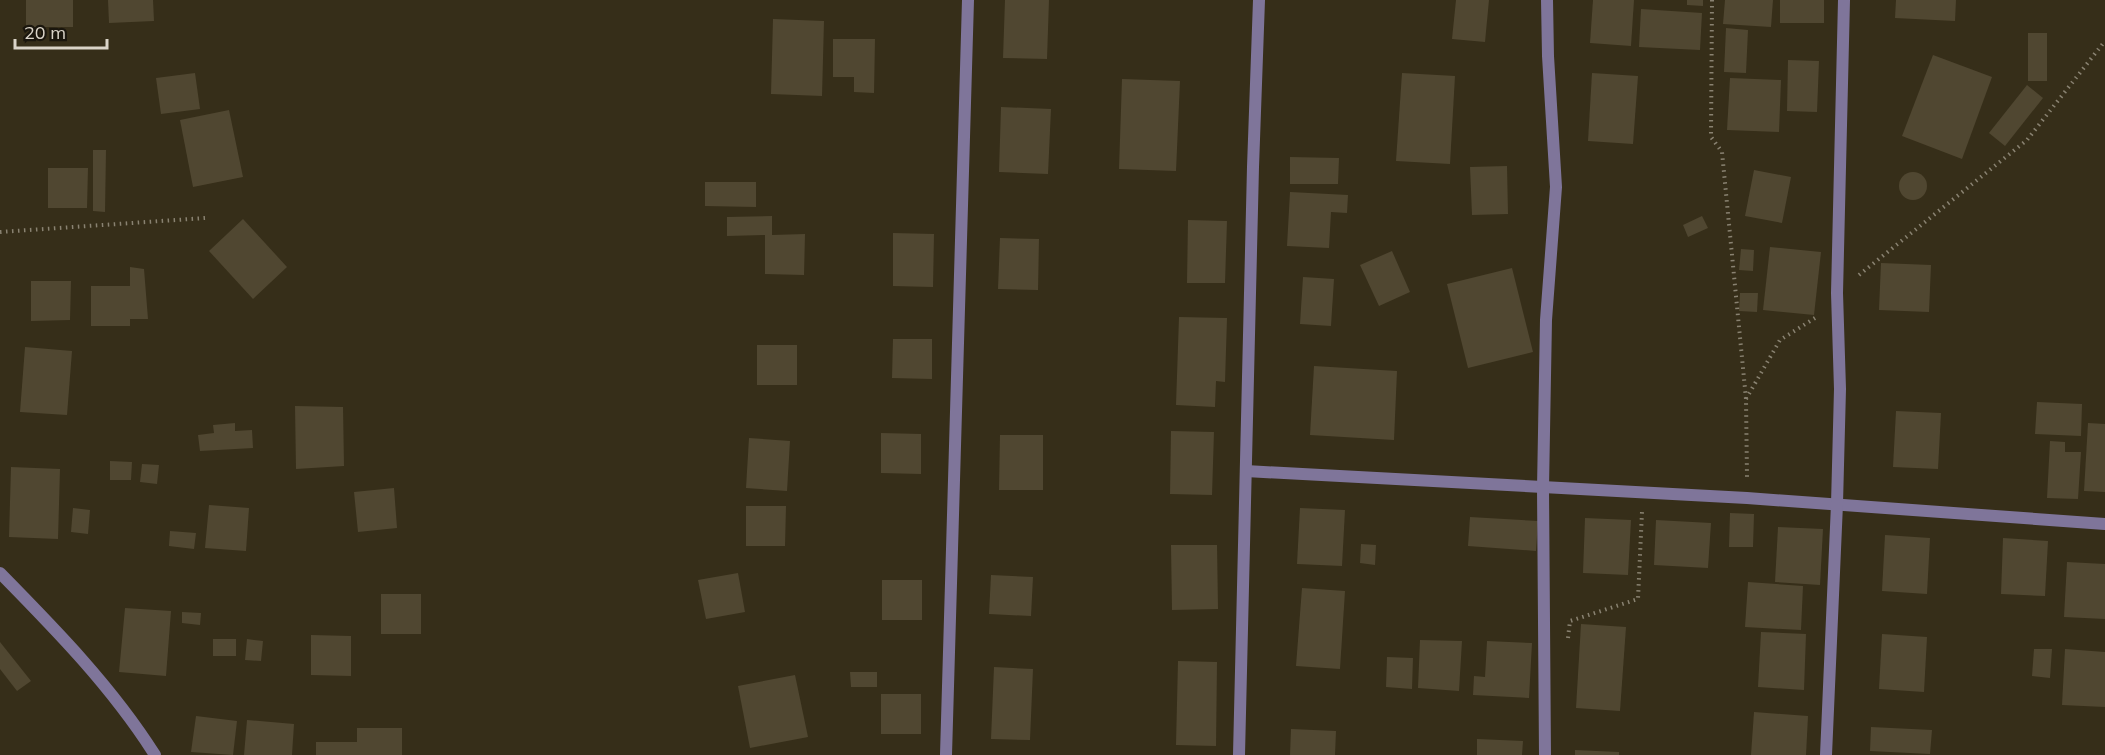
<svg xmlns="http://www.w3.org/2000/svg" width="2105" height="755" font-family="Mulish,sans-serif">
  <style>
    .building { fill: #504731 }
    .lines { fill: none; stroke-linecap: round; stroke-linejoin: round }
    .path { stroke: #898271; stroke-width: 4; stroke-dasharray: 1.5 4.5; stroke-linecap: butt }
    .street { stroke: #7f759a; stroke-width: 12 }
  </style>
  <rect width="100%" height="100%" fill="#362e19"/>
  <g class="building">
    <rect x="26" y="0" width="47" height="27"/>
    <path d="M108 0H153L154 21 109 23Z"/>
    <path d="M1005 0H1049L1047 59 1003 58Z"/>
    <path d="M1456 0H1489L1485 42 1452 39Z"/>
    <path d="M1593 0H1634L1631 46 1590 43Z"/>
    <path d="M1687 0H1703V6L1687 5Z"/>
    <path d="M1725 0H1773L1771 27 1723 24Z"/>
    <rect x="1780" y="0" width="44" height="23"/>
    <path d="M1896 0H1956L1955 21 1895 18Z"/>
    <path d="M1641 9 1702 13 1700 50 1639 47Z"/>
    <path d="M773 19 824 21 822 96 771 94Z"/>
    <path d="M1726 28 1748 30 1746 73 1724 72Z"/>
    <rect x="2028" y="33" width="19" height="48"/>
    <path d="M833 39H875L874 93 854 92V77H833Z"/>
    <path d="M1933 55 1992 77 1962 159 1902 136Z"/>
    <path d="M1788 60 1819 61 1817 112 1787 111Z"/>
    <path d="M195 73 200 109 161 114 156 78Z"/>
    <path d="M1402 73 1455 76 1450 164 1396 161Z"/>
    <path d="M1592 73 1638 76 1633 144 1588 141Z"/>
    <path d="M1730 78 1781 80 1779 132 1727 130Z"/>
    <path d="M1122 79 1180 81 1176 171 1119 169Z"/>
    <path d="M2027 85 2043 98 2005 146 1989 133Z"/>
    <path d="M1001 107 1051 109 1048 174 999 172Z"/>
    <path d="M229 110 243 177 193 187 180 120Z"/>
    <path d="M93 150H106L105 212 93 211Z"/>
    <path d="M1290 157 1339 158 1338 184H1290Z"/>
    <path d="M1507 166 1508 214 1472 215 1470 167Z"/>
    <path d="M48 168H88L87 208H48Z"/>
    <path d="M1754 170 1791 177 1782 223 1745 216Z"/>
    <circle cx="1913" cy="186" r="14"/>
    <path d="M705 182H756V207L705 206Z"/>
    <path d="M1290 192 1348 195 1347 213 1331 212 1329 248 1287 246Z"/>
    <path d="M772 216V235L805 234 804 275 765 274V235L727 236V217Z"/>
    <path d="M1702 216 1708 228 1688 237 1683 225Z"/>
    <path d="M243 219 287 267 253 299 209 251Z"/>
    <path d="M1188 220 1227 221 1225 283H1187Z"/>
    <path d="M893 233 934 234 933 287 893 286Z"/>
    <path d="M1000 238 1039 239 1038 290 998 289Z"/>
    <path d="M1770 247 1821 252 1814 315 1763 310Z"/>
    <path d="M1741 249 1754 250 1753 271 1739 270Z"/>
    <path d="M1392 251 1410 292 1379 306 1360 265Z"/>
    <path d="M1881 263 1931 265 1929 312 1879 310Z"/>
    <path d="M130 267 144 269 148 319H130V326H91V286H130Z"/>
    <path d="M1512 268 1533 352 1468 368 1447 284Z"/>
    <path d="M1303 277 1334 279 1331 326 1300 324Z"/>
    <path d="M31 281H71L70 320 31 321Z"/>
    <path d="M1740 293H1758L1757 312 1739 311Z"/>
    <path d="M1179 317 1227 318 1225 382 1216 381 1215 407 1176 405Z"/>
    <path d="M893 339H932V379L892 378Z"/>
    <rect x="757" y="345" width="40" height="40"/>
    <path d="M25 347 72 351 67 415 20 412Z"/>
    <path d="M1314 366 1397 371 1394 440 1310 435Z"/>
    <path d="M2037 402 2082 404 2081 436 2035 434Z"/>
    <path d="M295 406 343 407 344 466 296 469Z"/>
    <path d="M1896 411 1941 413 1938 469 1893 467Z"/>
    <path d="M235 423V431L252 430 253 448 200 451 198 435 214 433 213 425Z"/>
    <path d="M2088 423 2105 424V492L2084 491Z"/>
    <path d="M1171 431 1214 432 1212 495 1170 494Z"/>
    <path d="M881 433 921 434V474L881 473Z"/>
    <path d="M1000 435H1043V490H999Z"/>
    <path d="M749 438 790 441 787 491 746 488Z"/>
    <path d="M2050 441 2065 442V452H2081L2078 499 2047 498Z"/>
    <path d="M110 461 132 462 131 480H110Z"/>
    <path d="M142 464 159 465 157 484 140 482Z"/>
    <path d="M11 467 60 469 58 539 9 537Z"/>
    <path d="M394 488 397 528 358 532 354 492Z"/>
    <path d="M209 505 249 508 246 551 205 548Z"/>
    <path d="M746 506H786L785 546H746Z"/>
    <path d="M73 508 90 510 88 534 71 532Z"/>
    <path d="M1300 508 1345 510 1342 566 1297 564Z"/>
    <path d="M1730 513 1754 514 1753 547H1729Z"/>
    <path d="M1470 517 1538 521 1536 551 1468 546Z"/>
    <path d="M1585 518 1631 520 1628 575 1583 573Z"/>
    <path d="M1656 520 1711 523 1708 568 1654 565Z"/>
    <path d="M1778 527 1823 529 1820 585 1775 582Z"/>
    <path d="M170 531 196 533 194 549 169 546Z"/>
    <path d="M1885 535 1930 538 1927 594 1882 591Z"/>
    <path d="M2003 538 2048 541 2045 596 2001 594Z"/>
    <path d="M1361 544 1376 545 1375 565 1360 563Z"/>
    <path d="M1171 545H1217L1218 609 1172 610Z"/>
    <path d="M2067 562 2105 564V619L2064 617Z"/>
    <path d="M738 573 745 612 706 619 698 580Z"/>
    <path d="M991 575 1033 577 1031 616 989 614Z"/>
    <rect x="882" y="580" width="40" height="40"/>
    <path d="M1748 582 1803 586 1801 630 1745 627Z"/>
    <path d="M1302 588 1345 591 1340 669 1296 666Z"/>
    <rect x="381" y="594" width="40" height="40"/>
    <path d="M125 608 171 611 166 676 119 672Z"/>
    <path d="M182 612 201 613 200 625 182 623Z"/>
    <path d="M1581 624 1626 627 1620 711 1576 708Z"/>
    <path d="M1761 632 1806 634 1804 690 1758 687Z"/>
    <path d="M1882 634 1927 637 1924 692 1879 689Z"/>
    <path d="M311 635 351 636V676L311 675Z"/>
    <rect x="213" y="639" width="23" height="17"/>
    <path d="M247 639 263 641 261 661 245 660Z"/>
    <path d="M1420 640 1462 641 1459 691 1418 688Z"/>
    <path d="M1487 641 1532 643 1529 698 1473 695 1474 676 1485 677Z"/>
    <path d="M0 642 31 681 17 691 0 669Z"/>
    <path d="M2034 649H2052L2050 678 2032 676Z"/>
    <path d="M2065 649 2105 652V707L2062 705Z"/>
    <path d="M1387 657 1413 658 1412 689 1386 687Z"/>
    <path d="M1178 661 1217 662 1216 746 1176 745Z"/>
    <path d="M994 667 1033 669 1030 740 991 739Z"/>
    <path d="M850 672H877V687H851Z"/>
    <path d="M795 675 808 737 750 748 738 686Z"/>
    <rect x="881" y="694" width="40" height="40"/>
    <path d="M1754 712 1808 716 1806 755H1751Z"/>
    <path d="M196 716 237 721 233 755 191 752Z"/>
    <path d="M247 720 294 724 292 755H244Z"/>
    <path d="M1871 727 1932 730 1930 754 1870 751Z"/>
    <path d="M357 728H402V755H316V742H357Z"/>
    <path d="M1291 729 1336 731 1335 755H1290Z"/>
    <path d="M1477 739 1523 741 1522 755H1477Z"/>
    <path d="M1575 750 1619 752V755H1575Z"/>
  </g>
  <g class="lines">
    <g class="path">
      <path d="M1712 0 1711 137 1722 152 1746 399 1747 477"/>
      <path d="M0 232 205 218"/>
      <path d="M1859 275 2027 140 2105 41"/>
      <path d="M1746 399 1780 340 1815 318"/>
      <path d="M1568 638 1570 621 1638 599 1642 512"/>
    </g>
    <g class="street">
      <path d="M1246 471 1747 498 2105 524"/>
      <path d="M0 573C56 630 112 687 155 755"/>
      <path d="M946 755 968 0"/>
      <path d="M1239 755 1253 167 1259 0"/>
      <path d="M1545 755 1543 488 1546 320 1556 187 1548 56 1547 0"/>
      <path d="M1826 755 1837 504 1840 389 1837 293 1844 0"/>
    </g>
  </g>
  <path d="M15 39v9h92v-9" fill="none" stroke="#dad4c8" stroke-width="3"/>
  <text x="24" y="39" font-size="18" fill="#dad4c8" stroke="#1a160d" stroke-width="4.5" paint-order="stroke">20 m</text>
</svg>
